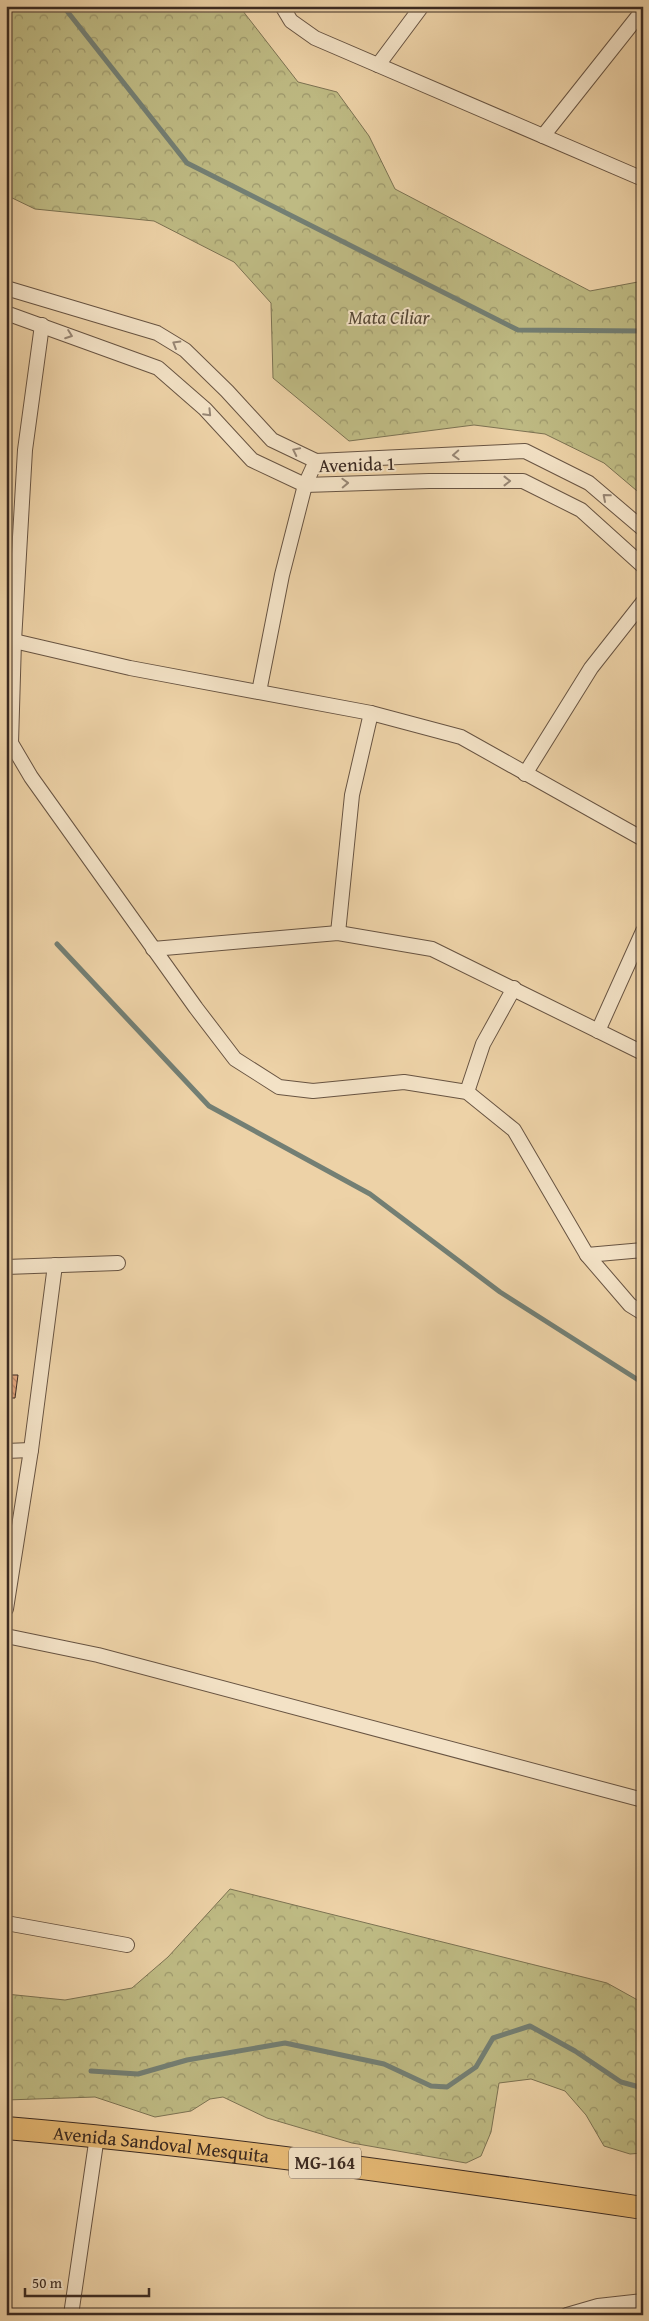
<svg xmlns="http://www.w3.org/2000/svg" width="649" height="2321" font-family="'Gentium Book Plus',serif">
  <style>
    .forest { fill: url(#forest-crowns); stroke: #7c7252 }
    .lines { fill: none; stroke-linecap: round; stroke-linejoin: round }
    .stream { stroke: #737f74; stroke-width: 5 }
    .building { fill: url(#building-back-hatch); stroke: #3b2a21 }
    .minor-casing { stroke: #685442; stroke-width: 16 }
    .primary-casing { stroke: #3b2a21; stroke-width: 24 }
    .minor { stroke: #f3e2c6; stroke-width: 14 }
    .primary { stroke: #e6b974; stroke-width: 22 }
    .oneway { stroke: #978674 }
    .labels { text-anchor: middle; stroke-width: 4; stroke-linejoin: round; paint-order: stroke }
    .shield { fill: #f3e2c6; stroke: #726152; stroke-width: 1 }
    .shield-label { font-size: 18px; font-weight: bold; fill: #3b2a21 }
    .park-label { font-size: 19px; font-style: italic; fill: #554735; stroke: #f3e2c6 }
    .street-label { font-size: 19px; fill: #3b2a21; stroke: #f3e2c6 }
  </style>
  <defs>
    <pattern id="forest-crowns" width="20" height="18" patternUnits="userSpaceOnUse" patternTransform="scale(1.25)"><rect width="20" height="18" fill="#beba83"/><path d="M2 6a3 3 0 1 1 6 0M12 15a3 3 0 1 1 6 0" fill="none" stroke="#9c976b"/></pattern>
    <pattern id="building-back-hatch" width="6" height="6" patternUnits="userSpaceOnUse" patternTransform="scale(1.25)"><rect width="6" height="6" fill="#e3a77e"/><path d="M-1 5l2 2M0 0l6 6M5-1l2 2" fill="none" stroke="#b98867"/></pattern>
  </defs>
  <rect width="100%" height="100%" fill="#edd2a7"/>
  <filter id="stains"><feTurbulence type="fractalNoise" baseFrequency=".004" numOctaves="4"/><feColorMatrix values="0 0 0 0 .2 0 0 0 0 .09 0 0 0 0 .02 0 0 0 .5 -.17"/></filter>
  <radialGradient id="worn" r=".72"><stop offset=".6" stop-color="#630" stop-opacity="0"/><stop offset="1" stop-color="#630" stop-opacity=".3"/></radialGradient>
  <g class="forest">
    <path d="M6 6H239L298 82 337 92 369 136 395 189 590 291 643 281V496L604 463 545 434 474 425 349 441 273 378 271 303 234 262 154 221 35 209 6 195Z"/>
    <path d="M230 1889 607 1983 643 2003V2153L630 2154 604 2146 586 2115 565 2091 531 2079 499 2083 491 2132 481 2156 466 2163 352 2143 267 2118 223 2097 210 2099 191 2111 155 2117 95 2097 6 2100V1994L65 2000 132 1988 168 1957Z"/>
  </g>
  <g class="lines">
    <g class="stream">
      <path d="M63 6 187 163 518 330 643 331"/>
      <path d="M57 944 209 1106 370 1194 500 1292 643 1383"/>
      <path d="M91 2071 138 2074 187 2060 285 2043 384 2064 431 2086 447 2087 476 2067 493 2038 530 2026 575 2051 621 2082 643 2088"/>
    </g>
  </g>
  <path class="building" d="M6 1375H18L15 1398H6Z"/>
  <g class="lines">
    <g class="minor-casing">
      <g id="minor">
        <path d="M282 6 291 21 315 38 643 179"/>
        <path d="M378 65 422 6"/>
        <path d="M543 136 643 10"/>
        <path d="M6 288 157 333 185 350 227 391 272 440 316 461 525 451 589 483 643 529"/>
        <path d="M6 313 158 368 205 409 252 460 305 485 429 481H523L581 510 643 566"/>
        <path d="M42 325 25 450 14 641 11 743 31 777 196 1008 235 1059 279 1087 313 1091 404 1082 467 1092 514 1130 587 1255 630 1305 643 1313"/>
        <path d="M14 641 130 668 371 713 461 737 643 839"/>
        <path d="M259 692 282 575 305 485 316 461"/>
        <path d="M525 774 591 668 643 602"/>
        <path d="M338 933 352 795 371 713"/>
        <path d="M153 949 338 933 432 949 643 1053"/>
        <path d="M598 1031 643 931"/>
        <path d="M467 1092 483 1044 514 988"/>
        <path d="M587 1255 643 1250"/>
        <path d="M6 1267 118 1263"/>
        <path d="M6 1451 31 1450"/>
        <path d="M6 1609 31 1450 55 1265"/>
        <path d="M6 1636 98 1655 643 1800"/>
        <path d="M6 1923 127 1945"/>
        <path d="M71 2315 97 2136"/>
        <path d="M567 2315 598 2306 643 2301"/>
      </g>
    </g>
    <g class="primary-casing">
      <g id="primary">
        <path id="s1" d="M6 2128C219 2146 431 2177 643 2208"/>
      </g>
    </g>
    <use href="#minor" class="minor"/>
    <use href="#primary" class="primary"/>
  </g>
  <defs><path id="oneway-chevron" d="M-2-3.5L2.5 0L-2 3.5" fill="none" stroke-width="1.6" stroke-linecap="round" stroke-linejoin="round" transform="scale(1.25)"/></defs>
  <g class="oneway">
    <use href="#oneway-chevron" transform="translate(69 335) rotate(20)"/>
    <use href="#oneway-chevron" transform="translate(176 344) rotate(-149)"/>
    <use href="#oneway-chevron" transform="translate(208 413) rotate(46)"/>
    <use href="#oneway-chevron" transform="translate(296 451) rotate(-154)"/>
    <use href="#oneway-chevron" transform="translate(456 455) rotate(177)"/>
    <use href="#oneway-chevron" transform="translate(507 481)"/>
    <use href="#oneway-chevron" transform="translate(345 483) rotate(-2)"/>
    <use href="#oneway-chevron" transform="translate(606 497) rotate(-139)"/>
  </g>
  <g class="labels">
    <rect class="shield" x="289" y="2147.5" width="72" height="31" rx="4"/>
    <g class="shield-label">
      <text x="325" y="2169">MG-164</text>
    </g>
    <g class="park-label">
      <text x="389" y="324">Mata Ciliar</text>
    </g>
    <g class="street-label">
      <text transform="translate(357 464) rotate(-2)" y="7">Avenida 1</text>
      <text dy="7" stroke="none"><textPath href="#s1" startOffset="156">Avenida Sandoval Mesquita</textPath></text>
    </g>
  </g>
  <rect width="649" height="2321" fill="none" stroke="#edd2a7" stroke-width="25"/>
  <rect x="8" y="8" width="634" height="2306" fill="none" stroke="#3b2a21" stroke-width="2.5"/>
  <rect x="12" y="12" width="624" height="2296" fill="none" stroke="#3b2a21"/>
  <path d="M25 2288v8h124v-8" fill="none" stroke="#3b2a21" stroke-width="2.5"/>
  <text x="32" y="2288" font-size="15" fill="#3b2a21" stroke="#f3e2c6" stroke-width="4" paint-order="stroke">50 m</text>
  <rect width="100%" height="100%" filter="url(#stains)"/>
  <rect width="100%" height="100%" fill="url(#worn)"/>
</svg>
